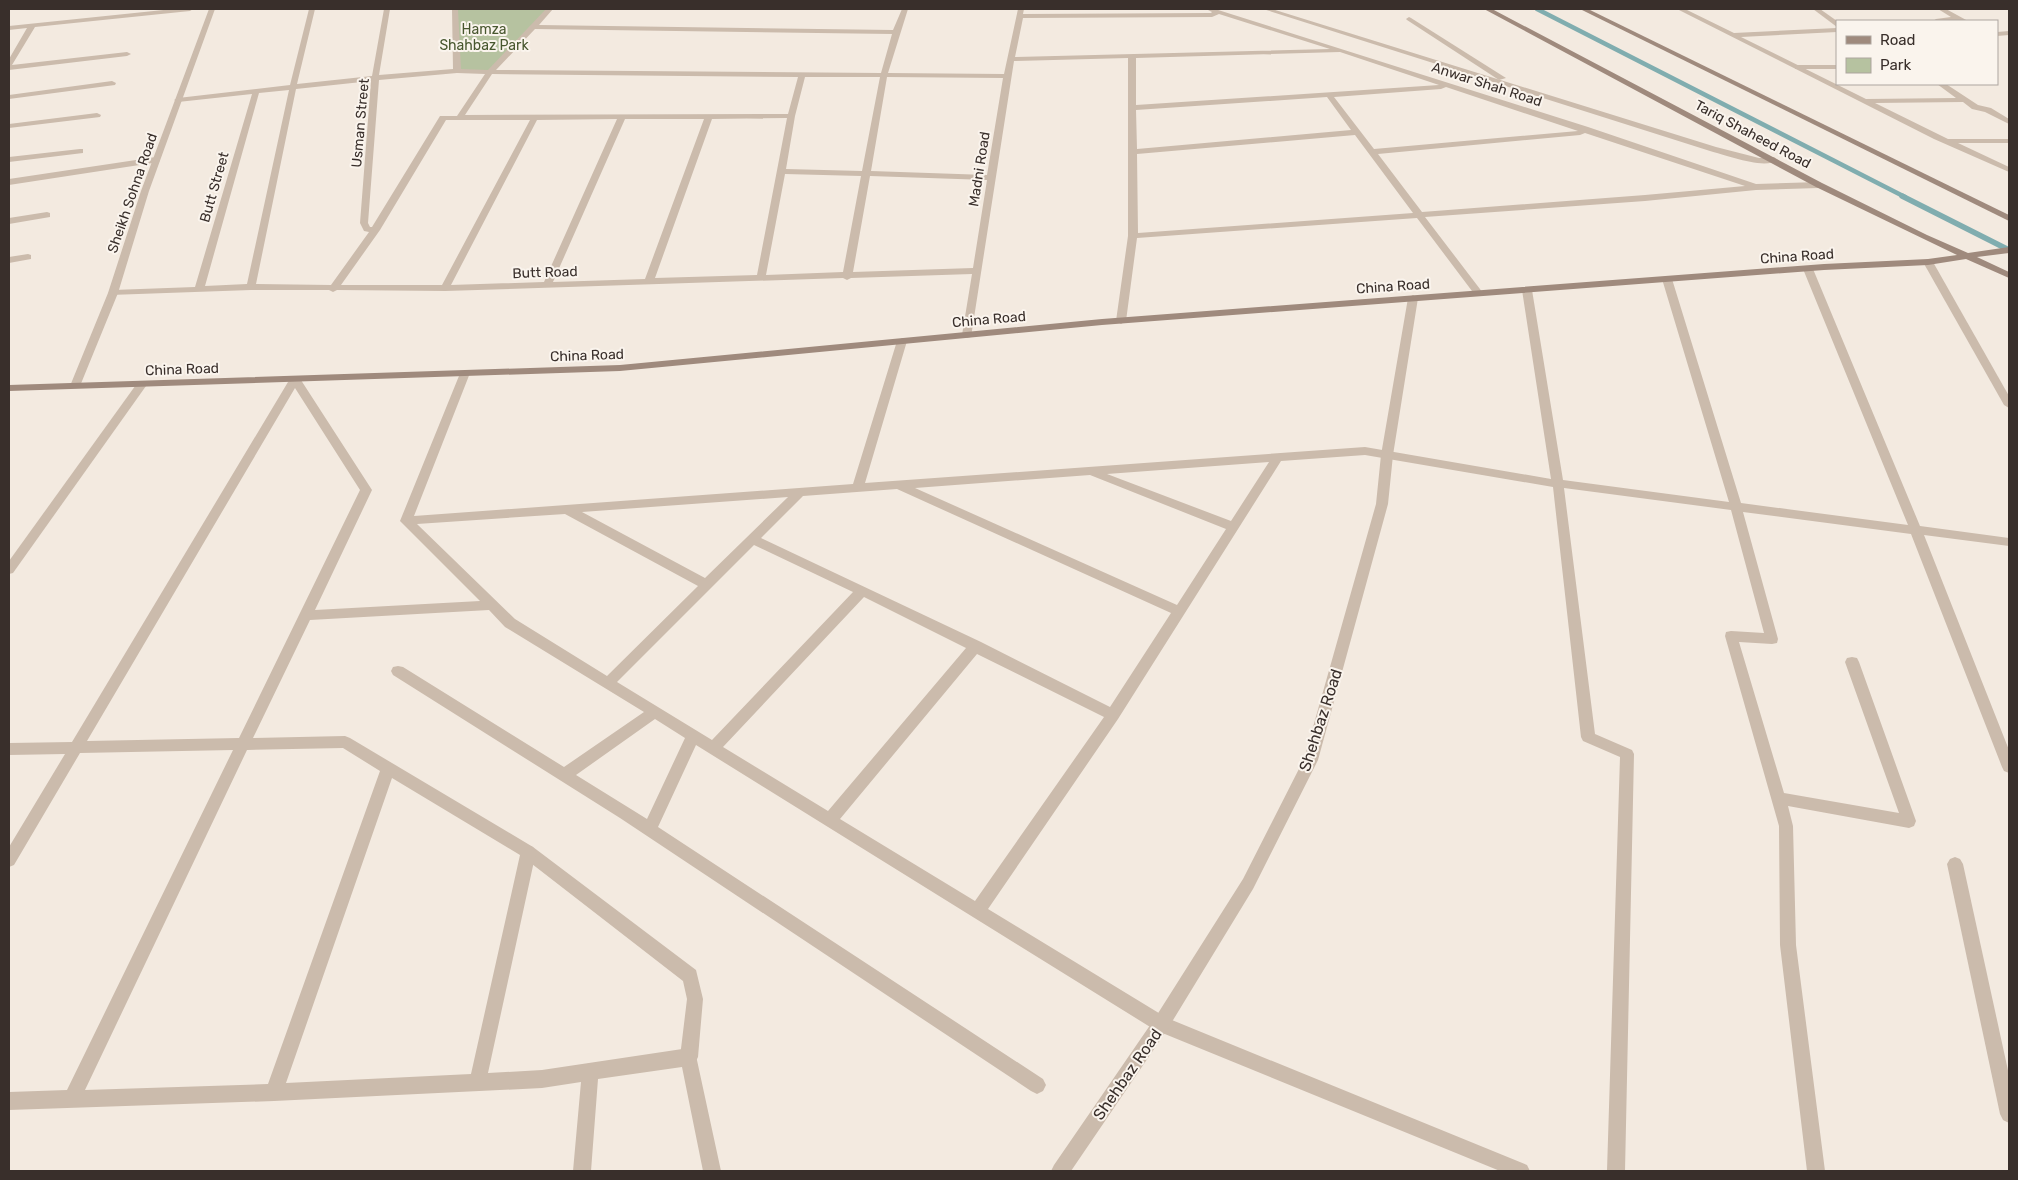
<svg xmlns="http://www.w3.org/2000/svg" width="2018" height="1180" font-family="Rubik,sans-serif">
  <style>
    .green { fill: #b6c2a0 }
    .lines { fill: none; stroke-linecap: round; stroke-linejoin: round }
    .stream-far1 { stroke: #80adaf; stroke-width: 4.5 }
    .stream { stroke: #80adaf; stroke-width: 5.5 }
    .service { fill: #cbbbac; fill-rule: evenodd }
    .minor { fill: #cbbbac; fill-rule: evenodd }
    .tertiary { fill: #cbbbac; fill-rule: evenodd }
    .secondary { fill: #9f8a7d; fill-rule: evenodd }
    .labels { text-anchor: middle; stroke-width: 4; stroke-linejoin: round; paint-order: stroke }
    .far-park-label { font-size: 14px; fill: #48572f; stroke: #faf4ed }
    .far-street-label { font-size: 14px; fill: #392f2b; stroke: #faf4ed }
    .street-label { font-size: 16px; fill: #392f2b; stroke: #faf4ed }
  </style>
  <rect width="100%" height="100%" fill="#f3eae0"/>
  <path class="green" d="M455 9H550L490 72 457 71Z"/>
  <g class="lines">
    <path class="stream-far1" d="M1537 9 1905 197"/>
    <path class="stream" d="M1902 196 2009 250"/>
    <g class="service">
      <rect x="1795" y="65" width="42" height="4"/>
      <path d="M528 845 533 847 696 970 703 999 698 1057 695 1063 689 1066 683 1063 680 1057 687 999 683 981 523 857 520 852 523 847Z"/>
    </g>
    <g class="minor">
      <path d="M173 9H193L190 11 35 27 12 65 127 52 131 54 127 56 9 70V59L27 28 9 30V26Z"/>
      <path d="M309 9H315L297 84 372 76 384 9H390L379 75 453 69 452 9H458L461 69 488 70 546 9H553L539 25 893 30 902 9H908L888 73 1004 74 1018 9H1024L1023 14 1211 13 1212 12 1206 9H1215L1588 127 1756 184 1819 182 1823 185 1819 188 1756 190 1645 201 1425 217 1483 293 1478 296 1475 295 1417 218 1137 238 1126 321 1121 324 1116 321 1128 236V58L1014 61 971 337 967 338 962 335 972 274 851 278 847 280 843 278 445 291 337 290 333 292 329 290H251L110 295 108 293 113 290 195 287 252 94 178 102 174 100 178 98 290 85ZM1219 14 1330 49 1015 57 1023 18 1212 17ZM535 29 892 34 881 73 496 70ZM1340 52 1439 85 1136 105V58ZM457 73 485 74 457 116H440L372 227H370L368 223 379 80ZM492 74 798 77 788 114 465 115ZM805 77H880L862 171 786 169 795 116ZM887 77 1003 78 987 175 871 171ZM371 81 360 223 364 231 369 232 331 285 256 284 296 89ZM1446 87 1578 131 1374 149 1334 97 1441 89ZM289 90 247 284 205 286 259 93ZM1327 97 1351 130 1137 149 1136 110ZM787 118 757 275 655 278 712 119ZM617 119 544 282 451 285 537 120ZM625 119H704L645 279 553 282ZM446 120H530L442 285H341L380 230ZM1585 133 1745 186 1645 195 1422 212 1378 154 1580 135ZM1355 135 1413 213 1138 233 1137 154ZM785 174 861 176 843 272 766 275ZM870 176 987 180 973 268 853 272Z"/>
      <path d="M1263 9H1272L1716 147 1759 158 1774 157 1778 160C1764 170 1726 155 1710 151Z"/>
      <path d="M1677 9H1685L1734 33 1837 28V32L1741 37 1866 99 1956 98 1937 84H1946L1978 105 1991 108 2009 119V124L1985 112 1972 109 1963 102 1875 103 1948 139H2009V143H1958L2009 167V172L1934 139Z"/>
      <path d="M1813 9H1820L1837 21V27Z"/>
      <path d="M1938 9H1946L1968 21H1933L1936 19 1951 17Z"/>
      <path d="M1409 17 1411 18 1506 78 1499 80 1407 20 1406 19Z"/>
      <path d="M2009 31V35L1997 36V32Z"/>
      <path d="M112 81 116 83 115 85 9 99V95Z"/>
      <path d="M97 113 101 115 100 117 9 128V124Z"/>
      <path d="M80 149H83V153L9 162V157Z"/>
      <path d="M156 157 160 160 159 162 9 185V179Z"/>
      <path d="M47 212 50 213V217L9 224V218Z"/>
      <path d="M28 254 31 255V259L9 263V257Z"/>
      <path d="M1928 259 1933 262 2009 396V408L2004 405 1923 262Z"/>
      <path d="M1808 266 1813 269 1920 526 2009 538V546L1924 535 2009 750V773L2004 771 2002 767 1911 534 1743 512 1778 639 1777 643 1772 644 1739 642 1784 793 1899 813 1845 662 1847 658 1852 657 1857 658 1859 662 1916 821 1914 826 1909 828 1788 806 1793 826 1796 945 1825 1171H1807L1780 945 1779 826 1725 636 1726 632 1731 631 1764 633 1731 510 1564 488 1595 734 1632 750 1634 754 1625 1171H1607L1620 757 1583 741 1581 737 1553 487 1365 455 1281 461 1118 719 988 909 1167 1018 1527 1165 1530 1171H1500L1155 1030 696 745 658 827 1043 1079 1046 1085 1043 1091 1037 1094 1031 1091 620 818 393 675 391 671 393 667 398 666 403 667 564 767 644 712 505 627 489 610 310 620 253 738 345 736 350 738 533 847 536 852 488 1073 542 1070 689 1048 695 1051 721 1171H703L682 1067 598 1079 591 1171H573L581 1082 542 1088 274 1101 9 1110V1092L67 1090 233 750 80 753 14 865 9 867V847L65 754 9 755V743L72 742 291 377H299L372 490 315 610 480 601 400 521 461 371H469L470 373 414 516 853 484 897 341 902 338 907 341 865 483 1365 447 1551 479 1522 290 1527 287 1532 290 1563 480 1729 502 1662 279 1667 276 1672 279 1741 503 1908 525 1803 269ZM295 388 360 490 239 738 87 741ZM1269 462 1231 521 1107 474ZM1090 475 1226 529 1177 605 915 488ZM897 489 1171 613 1110 707 981 642 761 538 803 496ZM788 497 705 578 582 512ZM565 514 698 586 607 676 515 619 417 524ZM754 545 853 592 712 740 617 682ZM864 597 966 648 828 811 723 747ZM977 654 1104 717 975 901 840 819ZM655 719 685 738 647 819 576 775ZM343 748 380 771 268 1084 85 1090 247 750ZM392 778 520 855 471 1074 286 1083Z"/>
      <path d="M142 381 146 382 147 384 146 386 13 573 9 574V561L138 382Z"/>
      <path d="M1955 857 1960 859 1963 864 2009 1075V1123L2003 1120 2000 1114 1947 864 1950 859Z"/>
    </g>
    <g class="tertiary">
      <path d="M209 9H215L149 191 118 293 80 386 79 388H71L70 386 108 293 141 191Z"/>
      <path d="M1413 295 1418 298 1393 455 1388 504 1318 760 1253 889 1167 1030 1071 1171H1051L1054 1165 1155 1018 1243 879 1304 759 1376 504 1381 455 1408 298Z"/>
    </g>
    <g class="secondary">
      <path d="M1484 9H1492L1822 183 1927 235 1968 253 2009 247V253L1977 257 2009 272V278L1966 259 1928 265 1824 270 1102 325 620 371 9 391V385L620 365 1102 319 1824 264 1928 259 1957 255 1816 187Z"/>
      <path d="M1580 9H1588L2009 215V221Z"/>
    </g>
  </g>
  <g class="labels">
    <g class="far-park-label">
      <text x="484" y="34">Hamza<tspan x="484" dy="16">Shahbaz Park</tspan></text>
    </g>
    <g class="far-street-label">
      <text transform="translate(1487 84) rotate(18)" y="5">Anwar Shah Road</text>
      <text transform="translate(360 123) rotate(-85)" y="5">Usman Street</text>
      <text transform="translate(1753 134) rotate(28)" y="5">Tariq Shaheed Road</text>
      <text transform="translate(979 169) rotate(-81)" y="5">Madni Road</text>
      <text transform="translate(214 187) rotate(-74)" y="5">Butt Street</text>
      <text transform="translate(132 193) rotate(-71)" y="5">Sheikh Sohna Road</text>
      <text transform="translate(1797 256) rotate(-4)" y="5">China Road</text>
      <text transform="translate(545 272) rotate(-2)" y="5">Butt Road</text>
      <text transform="translate(1393 286) rotate(-4)" y="5">China Road</text>
      <text transform="translate(989 319) rotate(-5)" y="5">China Road</text>
      <text transform="translate(587 355) rotate(-2)" y="5">China Road</text>
      <text transform="translate(182 369) rotate(-2)" y="5">China Road</text>
    </g>
    <g class="street-label">
      <text transform="translate(1320 720) rotate(-72)" y="6">Shehbaz Road</text>
      <text transform="translate(1127 1074) rotate(-55)" y="6">Shehbaz Road</text>
    </g>
  </g>
  <rect width="2018" height="1180" fill="none" stroke="#392f2b" stroke-width="20"/>
  <rect x="1836" y="20" width="162" height="65" fill="#faf4ed" stroke="#ada59f"/>
  <rect x="1846" y="36" width="25" height="8" fill="#9f8a7d" stroke="#ada59f"/>
  <text x="1880" y="45" font-size="15" fill="#392f2b">Road</text>
  <rect x="1846" y="58" width="25" height="15" fill="#b6c2a0" stroke="#ada59f"/>
  <text x="1880" y="70" font-size="15" fill="#392f2b">Park</text>
</svg>
